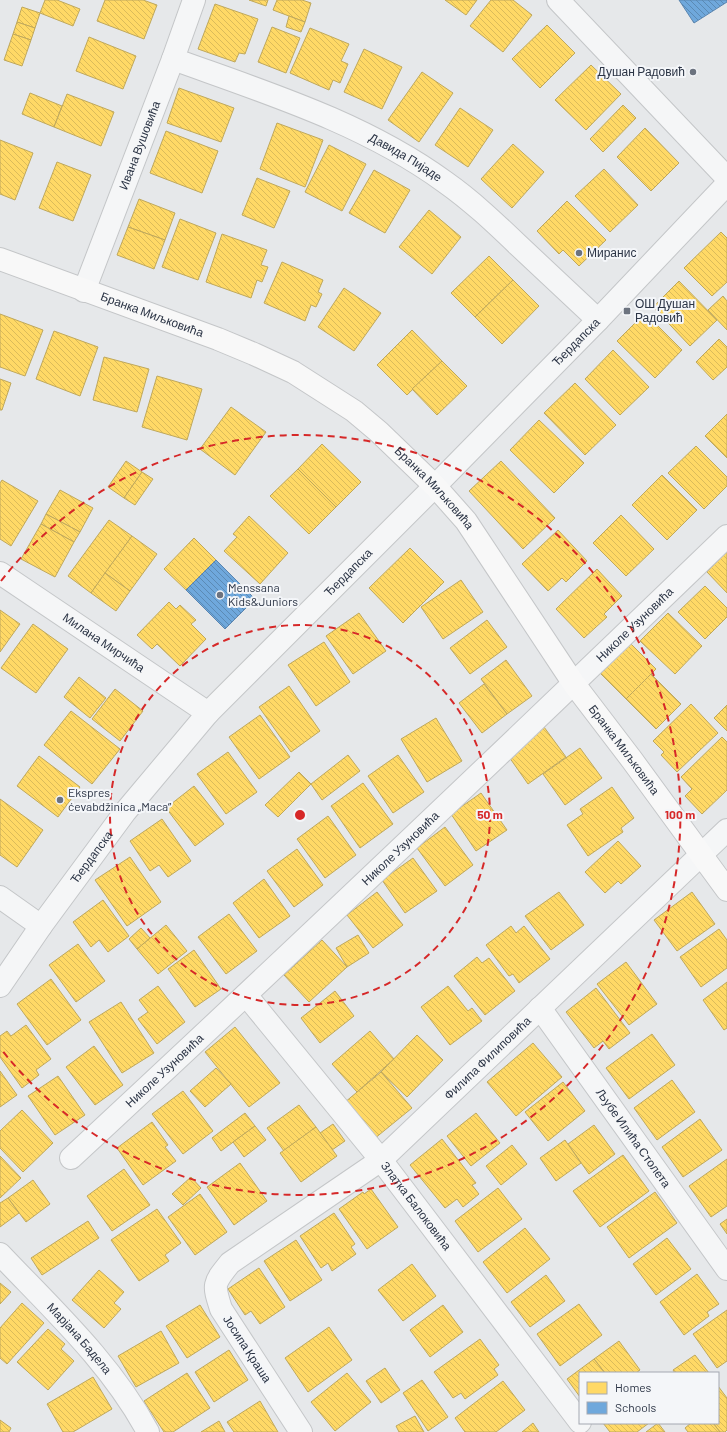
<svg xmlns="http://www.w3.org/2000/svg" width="727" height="1432" font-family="Barlow,sans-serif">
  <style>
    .homes { fill: url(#homes-back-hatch); stroke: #bfa85c }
    .schools { fill: url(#schools-back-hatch); stroke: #5b85af }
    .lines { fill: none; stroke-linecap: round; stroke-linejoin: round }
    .street-casing { stroke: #c4c6c8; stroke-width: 24 }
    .secondary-casing { stroke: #c4c6c8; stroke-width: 24 }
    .street { stroke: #f5f6f7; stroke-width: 22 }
    .secondary { stroke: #f8f8f8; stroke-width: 22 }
    .ring { fill: none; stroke: #d62828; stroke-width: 2; stroke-dasharray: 7 5 }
    .poi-dot { fill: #6c737f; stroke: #f4f6f9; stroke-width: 1.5 }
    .labels { text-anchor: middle; stroke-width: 4; stroke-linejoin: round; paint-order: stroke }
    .poi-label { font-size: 12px; fill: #2b3445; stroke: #f4f6f9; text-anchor: start }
    .street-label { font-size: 12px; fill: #2b3445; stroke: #f4f6f9 }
    .centre { fill: #d62828; stroke: #f4f6f9; stroke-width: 2 }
    .ring-label { font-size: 12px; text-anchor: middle; font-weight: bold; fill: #d62828; stroke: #f4f6f9; stroke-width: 4; stroke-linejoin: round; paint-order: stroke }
  </style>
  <defs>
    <pattern id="homes-back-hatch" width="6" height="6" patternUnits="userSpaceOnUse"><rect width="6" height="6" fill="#ffd966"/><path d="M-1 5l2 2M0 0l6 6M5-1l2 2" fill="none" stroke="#dbbb5a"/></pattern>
    <pattern id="schools-back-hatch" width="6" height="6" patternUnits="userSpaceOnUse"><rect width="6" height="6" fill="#6fa8dc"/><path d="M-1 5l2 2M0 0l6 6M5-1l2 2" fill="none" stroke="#5b8ab4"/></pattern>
  </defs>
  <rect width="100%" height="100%" fill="#e6e8ea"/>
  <g class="homes">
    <path d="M45 0H57L80 9 73 26 40 13Z"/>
    <path d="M105 0H143L157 5 144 39 97 21Z"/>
    <path d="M249 0H268L266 6Z"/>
    <path d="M277 0H302L311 3 305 22 273 10Z"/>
    <path d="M445 0H477L466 15Z"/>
    <path d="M491 0H513L532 15 503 52 470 26Z"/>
    <path d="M215 4 258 19 245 54 239 53 235 62 198 49Z"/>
    <path d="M22 7 40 13 35 28 17 22Z"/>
    <path d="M289 16 305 22 301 32 286 27Z"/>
    <path d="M17 22 35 28 31 40 13 34Z"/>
    <path d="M547 25 575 53 540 88 512 59Z"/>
    <path d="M272 27 300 38 286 73 258 62Z"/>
    <path d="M310 28 349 44 341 61 348 64 340 83 333 80 329 90 290 73Z"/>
    <path d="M13 34 31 40 22 66 4 60Z"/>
    <path d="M89 37 136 56 123 89 76 71Z"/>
    <path d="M364 49 402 67 382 109 344 92Z"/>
    <path d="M591 65 621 94 586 130 555 100Z"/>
    <path d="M422 72 453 93 419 142 388 120Z"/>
    <path d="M179 88 234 108 221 142 167 123Z"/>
    <path d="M30 93 62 106 54 127 22 114Z"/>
    <path d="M67 94 114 112 101 146 54 127Z"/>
    <path d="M623 105 636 118 603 152 590 139Z"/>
    <path d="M460 108 493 130 468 167 435 145Z"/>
    <path d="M277 123 323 140 305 187 260 169Z"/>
    <path d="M645 128 679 163 651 191 617 157Z"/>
    <path d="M166 131 218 151 202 193 150 173Z"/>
    <path d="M0 140 33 153 15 200 0 194Z"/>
    <path d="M513 144 544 172 512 208 481 179Z"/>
    <path d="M329 145 366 164 342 211 305 192Z"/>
    <path d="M57 162 91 175 73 221 39 208Z"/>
    <path d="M604 169 638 205 610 232 575 196Z"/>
    <path d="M374 170 410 190 385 233 349 213Z"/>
    <path d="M257 178 290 191 274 228 242 215Z"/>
    <path d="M139 199 175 213 165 240 128 227Z"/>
    <path d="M567 201 606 240 579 266 563 250 559 254 537 231Z"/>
    <path d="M429 210 461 237 432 274 399 247Z"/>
    <path d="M180 219 216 233 198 280 162 267Z"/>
    <path d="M128 227 165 240 154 269 117 255Z"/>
    <path d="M721 232 727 238V282L712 296 684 268Z"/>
    <path d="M222 234 267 250 261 265 268 267 262 282 257 280 251 298 206 282Z"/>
    <path d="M489 256 513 280 475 317 451 293Z"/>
    <path d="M282 262 323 280 318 292 322 294 316 307 311 305 305 321 264 303Z"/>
    <path d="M513 280 539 306 502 344 475 317Z"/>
    <path d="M679 281 717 320 690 346 653 307Z"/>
    <path d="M344 288 381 313 354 351 318 327Z"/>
    <path d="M723 296 727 301V330L708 310Z"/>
    <path d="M645 313 682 350 655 378 617 341Z"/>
    <path d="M0 314 43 330 25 376 0 367Z"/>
    <path d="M412 330 442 361 407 395 377 365Z"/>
    <path d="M54 331 98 347 80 396 36 379Z"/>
    <path d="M719 339 727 347V367L713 380 696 362Z"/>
    <path d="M613 350 649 387 620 415 585 379Z"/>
    <path d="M104 357 149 369 137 412 93 400Z"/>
    <path d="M442 361 467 386 437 415 412 389Z"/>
    <path d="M157 376 202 389 187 440 142 427Z"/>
    <path d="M0 379 11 383 2 410H0Z"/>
    <path d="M575 383 616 425 585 455 544 413Z"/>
    <path d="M231 407 266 432 235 475 200 449Z"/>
    <path d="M727 414V458L705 436Z"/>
    <path d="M539 420 584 463 554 493 510 450Z"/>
    <path d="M322 444 361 482 336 507 298 469Z"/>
    <path d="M696 446 727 477V486L704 509 668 473Z"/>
    <path d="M126 461 142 472 124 498 108 487Z"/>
    <path d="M501 461 555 518 523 549 469 491Z"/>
    <path d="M298 469 336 507 309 534 270 496Z"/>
    <path d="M142 472 153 479 135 505 124 498Z"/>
    <path d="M662 475 697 510 667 540 632 505Z"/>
    <path d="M2 480 38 501 11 546 0 539V483Z"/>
    <path d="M60 490 93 508 80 532 46 514Z"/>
    <path d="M46 514 80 532 74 542 41 524Z"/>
    <path d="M621 515 654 549 626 576 593 543Z"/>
    <path d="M249 516 288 553 260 584 224 551 237 537 233 534Z"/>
    <path d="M109 520 132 536 91 593 68 576Z"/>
    <path d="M41 524 74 542 55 577 21 559Z"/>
    <path d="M558 530 587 561 566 582 562 578 548 591 522 564Z"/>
    <path d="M132 536 157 554 130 591 105 573Z"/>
    <path d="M194 538 216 560 186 590 164 569Z"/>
    <path d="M410 548 444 582 403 623 369 588Z"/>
    <path d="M727 552V593L707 572Z"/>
    <path d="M597 569 622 596 604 614 607 617 584 638 556 609Z"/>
    <path d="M105 573 130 591 116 611 91 593Z"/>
    <path d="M461 580 483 612 443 639 421 607Z"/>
    <path d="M705 586 727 608V617L705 639 678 612Z"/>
    <path d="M169 602 176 609 180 605 196 620 191 624 206 639 180 666 157 644 152 649 137 635Z"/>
    <path d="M0 610 20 624 0 652Z"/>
    <path d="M359 613 386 651 353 674 326 636Z"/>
    <path d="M668 613 702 646 675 674 640 641Z"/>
    <path d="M487 620 507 647 470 674 450 648Z"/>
    <path d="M33 624 68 649 36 693 1 668Z"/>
    <path d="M324 642 350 682 316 706 288 665Z"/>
    <path d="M630 643 656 669 626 699 600 673Z"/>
    <path d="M506 660 532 696 507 714 481 679Z"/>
    <path d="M651 674 681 704 656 729 626 699Z"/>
    <path d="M79 677 106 698 90 718 64 697Z"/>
    <path d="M484 684 507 714 482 733 459 703Z"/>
    <path d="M289 686 320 731 291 752 259 707Z"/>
    <path d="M115 689 143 711 120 741 92 719Z"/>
    <path d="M691 704 718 733 677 772 661 755 664 752 653 741Z"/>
    <path d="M727 705V731L714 718Z"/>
    <path d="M71 711 120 749 92 784 44 745Z"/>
    <path d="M260 715 290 757 259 779 229 737Z"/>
    <path d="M436 718 462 761 427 782 401 739Z"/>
    <path d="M544 727 566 757 528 784 507 754Z"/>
    <path d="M722 737 727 742V790L702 814 685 796 692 789 681 777Z"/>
    <path d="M580 748 602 778 565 805 543 774Z"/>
    <path d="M228 752 257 792 226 814 197 774Z"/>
    <path d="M348 755 360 771 322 800 311 784Z"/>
    <path d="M398 755 424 792 393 813 368 776Z"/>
    <path d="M39 756 80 787 58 817 17 786Z"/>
    <path d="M299 772 311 784 278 817 265 805Z"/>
    <path d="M363 783 393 824 360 848 331 806Z"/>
    <path d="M194 786 224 824 195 846 166 808Z"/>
    <path d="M612 787 634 818 621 828 623 832 588 856 567 825 583 814 580 809Z"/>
    <path d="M481 793 507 830 476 851 451 814Z"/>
    <path d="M0 799 43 830 17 867 0 855Z"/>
    <path d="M328 816 356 855 325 878 297 839Z"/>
    <path d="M162 819 191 861 168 877 159 865 150 871 130 841Z"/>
    <path d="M445 827 473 865 445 886 417 848Z"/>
    <path d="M618 841 641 866 621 884 618 881 605 893 585 872Z"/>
    <path d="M297 849 323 885 294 907 267 871Z"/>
    <path d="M130 857 161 902 127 926 95 880Z"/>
    <path d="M413 858 437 891 405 913 382 880Z"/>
    <path d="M264 879 290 916 259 938 233 903Z"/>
    <path d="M377 892 403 925 373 948 347 915Z"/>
    <path d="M559 892 584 925 551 950 525 916Z"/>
    <path d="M692 892 715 924 677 951 654 920Z"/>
    <path d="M103 900 129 936 108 952 99 940 91 947 73 922Z"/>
    <path d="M229 914 257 951 226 974 198 937Z"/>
    <path d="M166 925 187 951 158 974 137 949Z"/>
    <path d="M511 926 516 933 524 926 550 959 519 983 513 974 509 976 486 945Z"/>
    <path d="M141 928 150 938 137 949 129 939Z"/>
    <path d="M719 929 727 940V968L701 987 680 957Z"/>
    <path d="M358 935 369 953 347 967 336 948Z"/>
    <path d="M322 940 347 967 309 1002 284 975Z"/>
    <path d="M78 944 105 981 76 1002 49 965Z"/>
    <path d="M194 950 221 989 195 1007 168 969Z"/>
    <path d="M477 957 482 963 489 958 515 991 485 1015 454 976Z"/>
    <path d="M626 962 657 1004 629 1025 597 984Z"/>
    <path d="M51 979 81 1020 47 1045 17 1004Z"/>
    <path d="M727 982V1028L724 1030 703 1000Z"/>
    <path d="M158 986 185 1022 157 1044 138 1019 148 1012 139 1000Z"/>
    <path d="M448 986 468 1011 472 1008 482 1021 450 1045 421 1007Z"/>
    <path d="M596 988 630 1033 609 1049 603 1041 594 1048 566 1012Z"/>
    <path d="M335 991 354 1016 320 1043 301 1018Z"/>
    <path d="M121 1002 154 1053 122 1073 89 1022Z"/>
    <path d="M26 1025 51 1059 36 1070 39 1075 22 1088 0 1057V1036L7 1031 11 1036Z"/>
    <path d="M235 1027 280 1083 249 1107 205 1052Z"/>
    <path d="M370 1031 394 1059 357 1092 332 1064Z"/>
    <path d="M652 1034 675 1065 629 1099 606 1068Z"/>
    <path d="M417 1035 443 1060 407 1097 381 1072Z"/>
    <path d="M533 1043 562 1077 516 1116 487 1082Z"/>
    <path d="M94 1046 123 1085 95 1105 66 1067Z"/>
    <path d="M216 1068 231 1084 205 1107 190 1091Z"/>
    <path d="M0 1071 17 1095 0 1107Z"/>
    <path d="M381 1072 412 1108 374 1139 344 1103Z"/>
    <path d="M58 1076 85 1115 55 1135 28 1096Z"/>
    <path d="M672 1080 695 1112 657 1140 634 1108Z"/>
    <path d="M563 1082 585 1111 548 1141 525 1112Z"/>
    <path d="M183 1091 213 1131 183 1154 152 1114Z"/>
    <path d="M299 1105 316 1127 284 1151 267 1128Z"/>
    <path d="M22 1110 53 1143 23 1172 0 1148V1131Z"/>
    <path d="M245 1113 255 1126 221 1151 212 1138Z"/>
    <path d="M476 1113 500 1143 471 1166 447 1136Z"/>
    <path d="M700 1119 722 1150 683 1177 662 1147Z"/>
    <path d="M152 1122 168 1145 165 1147 176 1161 143 1185 117 1148Z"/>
    <path d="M333 1124 345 1141 332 1150 320 1133Z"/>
    <path d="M594 1125 615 1154 589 1174 568 1144Z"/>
    <path d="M255 1126 266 1140 244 1157 233 1142Z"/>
    <path d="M316 1127 337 1156 301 1182 280 1153Z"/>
    <path d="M442 1139 476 1183 472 1185 479 1194 463 1207 457 1199 445 1208 410 1165Z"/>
    <path d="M565 1140 581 1163 556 1181 540 1158Z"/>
    <path d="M512 1145 527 1164 501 1185 486 1166Z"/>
    <path d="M623 1155 649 1191 600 1227 573 1191Z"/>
    <path d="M0 1156 21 1178 0 1198Z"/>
    <path d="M727 1159V1206L711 1217 689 1186Z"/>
    <path d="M240 1163 267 1201 234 1225 207 1187Z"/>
    <path d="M124 1169 150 1205 112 1231 87 1196Z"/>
    <path d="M191 1177 201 1188 183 1205 172 1194Z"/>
    <path d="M33 1180 50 1204 26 1222 8 1198Z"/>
    <path d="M498 1188 522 1219 478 1252 455 1221Z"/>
    <path d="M371 1189 398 1227 367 1249 339 1209 363 1192 364 1194Z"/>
    <path d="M655 1192 677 1223 629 1258 607 1227Z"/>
    <path d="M200 1194 227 1232 195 1255 168 1217Z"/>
    <path d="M8 1198 19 1213 0 1227V1203Z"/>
    <path d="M157 1209 181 1243 165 1255 169 1261 139 1281 111 1240Z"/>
    <path d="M334 1213 355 1244 351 1247 356 1254 332 1271 328 1263 321 1268 300 1236Z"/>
    <path d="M727 1219V1234L720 1224Z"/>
    <path d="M88 1221 99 1238 42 1275 31 1258Z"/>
    <path d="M525 1228 550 1259 507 1293 483 1262Z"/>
    <path d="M667 1238 691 1269 656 1295 633 1264Z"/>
    <path d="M296 1240 322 1280 290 1301 264 1261Z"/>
    <path d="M412 1264 436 1296 403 1321 378 1290Z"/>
    <path d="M259 1268 285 1307 260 1324 251 1311 245 1315 228 1289Z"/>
    <path d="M99 1270 124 1292 114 1303 121 1309 104 1328 72 1300Z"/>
    <path d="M697 1274 719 1304 707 1312 709 1316 684 1335 660 1302Z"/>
    <path d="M546 1275 565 1301 530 1327 511 1302Z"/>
    <path d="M0 1283 11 1292 0 1304Z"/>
    <path d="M22 1303 44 1323 7 1364 0 1358V1328Z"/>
    <path d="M579 1304 602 1335 560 1366 537 1334Z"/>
    <path d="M200 1305 220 1337 187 1358 166 1326Z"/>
    <path d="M443 1305 463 1332 430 1357 410 1330Z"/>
    <path d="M727 1310V1361L717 1368 693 1334Z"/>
    <path d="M329 1327 352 1360 308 1392 285 1358Z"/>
    <path d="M48 1329 65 1344 61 1349 74 1361 48 1390 17 1362Z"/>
    <path d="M161 1331 179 1363 136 1387 118 1356Z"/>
    <path d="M480 1339 499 1365 494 1369 498 1375 465 1399 461 1393 453 1398 434 1372Z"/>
    <path d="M619 1341 640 1370 636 1373H605L594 1359Z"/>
    <path d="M229 1350 248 1380 214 1402 195 1372Z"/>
    <path d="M695 1355 709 1373H675L673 1370Z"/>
    <path d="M594 1359 605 1373H580V1397L567 1379Z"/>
    <path d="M385 1368 400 1390 381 1403 366 1381Z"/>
    <path d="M187 1373 210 1408 173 1432H164L144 1401Z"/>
    <path d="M347 1373 371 1402 335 1431 311 1402Z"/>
    <path d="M93 1377 112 1409 73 1432H63L47 1404Z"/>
    <path d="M422 1380 448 1417 428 1431 403 1393Z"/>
    <path d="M503 1381 525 1410 496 1432H465L455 1418Z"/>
    <path d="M718 1386 727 1398V1430L725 1432H720L713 1423H718Z"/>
    <path d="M260 1401 278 1432H234L227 1422Z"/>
    <path d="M415 1416 424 1432H399L396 1426Z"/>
    <path d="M0 1420 11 1428 9 1432H0Z"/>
    <path d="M219 1421 225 1432H201Z"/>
    <path d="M533 1423 539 1432H522Z"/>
    <path d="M603 1423H649L637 1432H610Z"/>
    <path d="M658 1423 665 1432H646Z"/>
    <path d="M691 1423H713L720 1432H688L685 1428Z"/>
  </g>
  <g class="schools">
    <path d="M679 0H727V2L694 23Z"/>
    <path d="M216 560 255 599 225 629 186 590Z"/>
  </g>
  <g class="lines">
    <g class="street-casing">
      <g id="street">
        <path d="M558 0 727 178"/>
        <path id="s1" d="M173 59C267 93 364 123 445 182 472 201 495 223 518 245 545 270 571 295 598 320"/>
        <path id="s2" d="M84 291 173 59 194 0"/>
        <path id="s3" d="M0 573 208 713"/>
        <path d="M0 897 41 926"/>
        <path id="s4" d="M0 986 41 926 125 812 208 713 435 486 598 320 727 184"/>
        <path id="s5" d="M246 995 381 1160 580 1422"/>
        <path id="s6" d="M540 1008 727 1269"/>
        <path id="s7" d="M71 1158C292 953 510 745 727 536"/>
        <path id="s8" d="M0 1254C53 1310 111 1363 148 1432"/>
        <path id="s9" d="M301 1432 221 1309C213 1284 213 1284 230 1263L381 1160 727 830"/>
      </g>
    </g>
    <g class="secondary-casing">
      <g id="secondary">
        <path id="s10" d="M0 259 218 339 254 354 293 372 354 411 379 432 435 486 466 521 574 684 632 760 727 890"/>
      </g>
    </g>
    <use href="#street" class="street"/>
    <use href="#secondary" class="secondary"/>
  </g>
  <g class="ring">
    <circle cx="300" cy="815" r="190"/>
    <path d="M1 581A380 380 0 1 1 1 1049"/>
  </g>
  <g class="poi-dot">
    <circle cx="693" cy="72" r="4"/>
    <circle cx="579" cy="253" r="4"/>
    <rect x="623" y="307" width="8" height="8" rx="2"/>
    <circle cx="220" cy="595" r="4"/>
    <circle cx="60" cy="800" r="4"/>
  </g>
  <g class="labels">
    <g class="poi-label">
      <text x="685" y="76" text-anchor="end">Душан Радовић</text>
      <text x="587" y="257">Миранис</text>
      <text x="635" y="308">ОШ Душан<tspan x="635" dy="14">Радовић</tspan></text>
      <text x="228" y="592">Menssana<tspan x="228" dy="14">Kids&amp;Juniors</tspan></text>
      <text x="68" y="797">Ekspres<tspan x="68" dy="14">ćevabdžinica „Maca”</tspan></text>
    </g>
    <g class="street-label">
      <text dy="4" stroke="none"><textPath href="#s2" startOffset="156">Ивана Вушовића</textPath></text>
      <text dy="4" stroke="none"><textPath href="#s1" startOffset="253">Давида Пијаде</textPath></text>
      <text dy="4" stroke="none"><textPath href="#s10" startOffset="162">Бранка Миљковића</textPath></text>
      <text dy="4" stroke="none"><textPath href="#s4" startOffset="866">Ђердапска</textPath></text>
      <text dy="4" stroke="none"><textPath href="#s10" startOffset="498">Бранка Миљковића</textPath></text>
      <text dy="4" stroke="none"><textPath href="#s4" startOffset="542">Ђердапска</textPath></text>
      <text dy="4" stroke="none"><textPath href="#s7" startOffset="776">Николе Узуновића</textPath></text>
      <text dy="4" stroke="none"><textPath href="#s3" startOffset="125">Милана Мирчића</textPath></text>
      <text dy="4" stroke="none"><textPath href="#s10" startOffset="822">Бранка Миљковића</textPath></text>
      <text dy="4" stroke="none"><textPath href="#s7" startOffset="452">Николе Узуновића</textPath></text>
      <text dy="4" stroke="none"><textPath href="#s4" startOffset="158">Ђердапска</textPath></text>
      <text dy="4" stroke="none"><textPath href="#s9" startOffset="528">Филипа Филиповића</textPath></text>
      <text dy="4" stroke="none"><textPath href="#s7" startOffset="128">Николе Узуновића</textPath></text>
      <text dy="4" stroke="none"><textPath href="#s6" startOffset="160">Љубе Илића Столета</textPath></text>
      <text dy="4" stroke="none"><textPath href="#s5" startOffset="271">Златка Балоковића</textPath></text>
      <text dy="4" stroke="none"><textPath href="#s8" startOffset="116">Марјана Бадела</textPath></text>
      <text transform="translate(247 1349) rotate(57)" y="4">Јосипа Краша</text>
    </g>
  </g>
  <circle cx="300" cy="815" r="6" class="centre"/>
  <g class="ring-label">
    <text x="490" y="819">50 m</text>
    <text x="680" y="819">100 m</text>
  </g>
  <rect x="579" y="1372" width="140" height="52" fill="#f4f6f9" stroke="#a4a8b1"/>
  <rect x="587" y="1382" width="20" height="12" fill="#ffd966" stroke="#a4a8b1"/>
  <text x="615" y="1392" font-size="12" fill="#2b3445">Homes</text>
  <rect x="587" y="1402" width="20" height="12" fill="#6fa8dc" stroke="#a4a8b1"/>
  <text x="615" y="1412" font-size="12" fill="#2b3445">Schools</text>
</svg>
